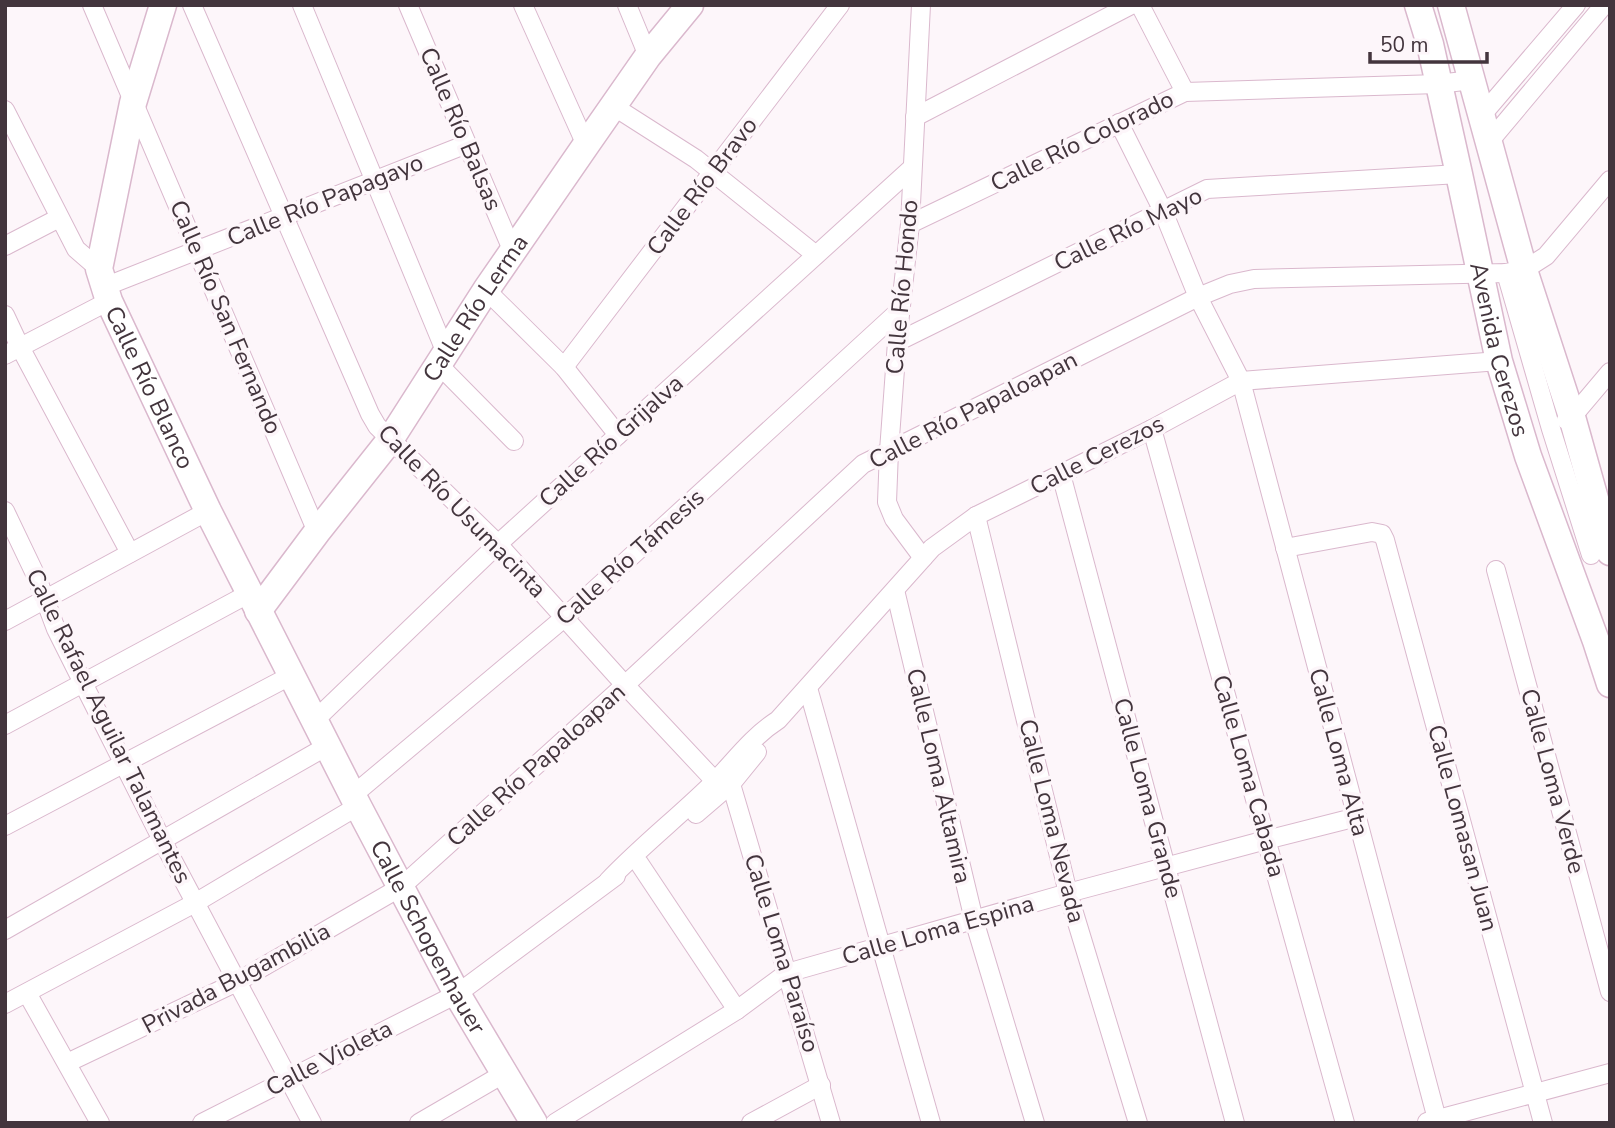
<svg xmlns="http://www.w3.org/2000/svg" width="1615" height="1128" font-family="'Nunito Sans',sans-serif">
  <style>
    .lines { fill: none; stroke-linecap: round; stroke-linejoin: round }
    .street-casing { stroke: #dab8cd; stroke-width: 20 }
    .secondary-casing { stroke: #dab8cd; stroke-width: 29 }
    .street { stroke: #fff; stroke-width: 18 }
    .secondary { stroke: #fff; stroke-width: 26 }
    .labels { text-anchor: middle; stroke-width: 7; stroke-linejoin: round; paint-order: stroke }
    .street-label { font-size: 24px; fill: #43353d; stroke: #fdf6fa }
  </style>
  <rect width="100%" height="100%" fill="#fdf6fa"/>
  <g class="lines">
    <g class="street-casing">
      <g id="street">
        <path d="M92 5 317 532"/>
        <path d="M192 5 370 414 377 426 498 544 625 685 715 781"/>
        <path d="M302 5 446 353"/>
        <path d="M408 5 513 252"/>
        <path d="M523 5 586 145"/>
        <path d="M627 5 648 56"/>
        <path d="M921 5 910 224 897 342 889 451 887 502 894 519 923 558"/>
        <path d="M1140 5 1185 92"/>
        <path d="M613 106 696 159 816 255"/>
        <path d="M5 110 76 249 99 269"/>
        <path d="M1482 115 1576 5"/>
        <path d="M915 117 1131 5"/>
        <path d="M1119 123 1163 211 1198 297 1241 381 1438 1123"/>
        <path d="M1489 142 1604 5"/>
        <path d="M910 224 1185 92 1438 84 1472 80"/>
        <path d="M5 246 59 218"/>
        <path d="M1506 273 1551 429 1591 555"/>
        <path d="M104 287 467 144"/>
        <path d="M486 290 564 367 618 435"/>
        <path d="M5 315 20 347 130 553"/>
        <path d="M897 342 1207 189 1459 174"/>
        <path d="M5 355 109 301"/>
        <path d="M439 365 514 441"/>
        <path d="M564 367 840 5"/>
        <path d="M1566 420 1572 417 1610 372"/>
        <path d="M1152 429 1345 1123"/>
        <path d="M1061 474 1166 867 1235 1123"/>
        <path d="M5 511 37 578 56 629 83 683 162 840 312 1123"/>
        <path d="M976 516 1068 893 1138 1123"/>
        <path d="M1285 548 1372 532 1382 534 1385 540 1543 1123"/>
        <path d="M1496 570 1610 992"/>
        <path d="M895 590 974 920 1035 1123"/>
        <path d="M5 621 208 511"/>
        <path d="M808 688 931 1123"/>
        <path d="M315 720 498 544 912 168"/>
        <path d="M5 725 250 593"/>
        <path d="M731 784 831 1123"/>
        <path d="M353 795 564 618 900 310"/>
        <path d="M696 814 731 784 757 752"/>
        <path d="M5 826 292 675"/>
        <path d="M639 863 737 1010"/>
        <path d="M608 881C642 845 681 815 716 780 736 759 753 736 778 720L932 548 976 516 1152 429 1241 381 1499 361"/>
        <path d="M5 930 329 745"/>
        <path d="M27 993 100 1123"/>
        <path d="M5 1004 195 903 358 806"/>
        <path d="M67 1063 237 982 401 887 625 685 863 464 1198 297 1230 284 1254 279 1506 273 1524 270 1546 256 1610 180"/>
        <path d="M1427 1122 1610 1073"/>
        <path d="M202 1123 457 994 616 876"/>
        <path d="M419 1123 505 1073"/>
        <path d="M555 1123 737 1010 787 973 1068 893 1266 840 1357 817"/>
        <path d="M751 1123 821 1085"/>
      </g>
    </g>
    <g class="secondary-casing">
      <g id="secondary">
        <path id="s1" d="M163 5 133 103 99 269 109 301 208 511 358 806 457 994 534 1123"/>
        <path id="s2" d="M1418 5 1430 44 1459 174 1499 361 1528 456 1596 641 1610 684"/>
        <path d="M1451 5 1524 270 1572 417 1610 552"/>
        <path id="s3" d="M258 611 317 532 390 440 486 290 586 145 648 56 690 5"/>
      </g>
    </g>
    <use href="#street" class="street"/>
    <use href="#secondary" class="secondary"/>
  </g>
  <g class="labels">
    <g class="street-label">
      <text transform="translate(461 129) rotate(67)" y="8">Calle Río Balsas</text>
      <text transform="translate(1082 141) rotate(-26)" y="8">Calle Río Colorado</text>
      <text transform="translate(702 186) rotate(-53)" y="8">Calle Río Bravo</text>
      <text transform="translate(325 200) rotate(-22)" y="8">Calle Río Papagayo</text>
      <text transform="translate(1128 229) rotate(-26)" y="8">Calle Río Mayo</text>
      <text transform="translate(902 287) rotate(-85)" y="8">Calle Río Hondo</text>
      <text dy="8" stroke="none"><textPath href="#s3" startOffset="373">Calle Río Lerma</textPath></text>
      <text transform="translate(226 317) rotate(67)" y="8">Calle Río San Fernando</text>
      <text dy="8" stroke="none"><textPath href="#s2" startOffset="354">Avenida Cerezos</textPath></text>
      <text dy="8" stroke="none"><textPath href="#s1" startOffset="401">Calle Río Blanco</textPath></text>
      <text transform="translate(973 410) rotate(-27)" y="8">Calle Río Papaloapan</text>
      <text transform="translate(611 441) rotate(-42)" y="8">Calle Río Grijalva</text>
      <text transform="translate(1097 455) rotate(-27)" y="8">Calle Cerezos</text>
      <text transform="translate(462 511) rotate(46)" y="8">Calle Río Usumacinta</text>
      <text transform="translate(630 557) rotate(-42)" y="8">Calle Río Támesis</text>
      <text transform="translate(109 726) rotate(64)" y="8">Calle Rafael Aguilar Talamantes</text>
      <text transform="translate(1339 752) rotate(75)" y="8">Calle Loma Alta</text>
      <text transform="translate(536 765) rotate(-42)" y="8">Calle Río Papaloapan</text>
      <text transform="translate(939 776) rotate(77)" y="8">Calle Loma Altamira</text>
      <text transform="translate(1249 776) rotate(74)" y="8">Calle Loma Cabada</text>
      <text transform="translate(1553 781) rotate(75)" y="8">Calle Loma Verde</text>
      <text transform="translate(1148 798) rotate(75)" y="8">Calle Loma Grande</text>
      <text transform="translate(1052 821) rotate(76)" y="8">Calle Loma Nevada</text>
      <text transform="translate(1463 828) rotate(75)" y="8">Calle Lomasan Juan</text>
      <text transform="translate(938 930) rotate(-16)" y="8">Calle Loma Espina</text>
      <text dy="8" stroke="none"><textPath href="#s1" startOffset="1017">Calle Schopenhauer</textPath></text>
      <text transform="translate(782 953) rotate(73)" y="8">Calle Loma Paraíso</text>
      <text transform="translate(236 978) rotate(-28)" y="8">Privada Bugambilia</text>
      <text transform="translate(329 1058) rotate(-27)" y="8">Calle Violeta</text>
    </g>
  </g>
  <rect width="1615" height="1128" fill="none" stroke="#43353d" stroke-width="14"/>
  <path d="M1370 52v10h117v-10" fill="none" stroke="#43353d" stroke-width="3.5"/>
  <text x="1380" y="52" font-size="21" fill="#43353d" stroke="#fdf6fa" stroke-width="5" paint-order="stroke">50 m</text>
</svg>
